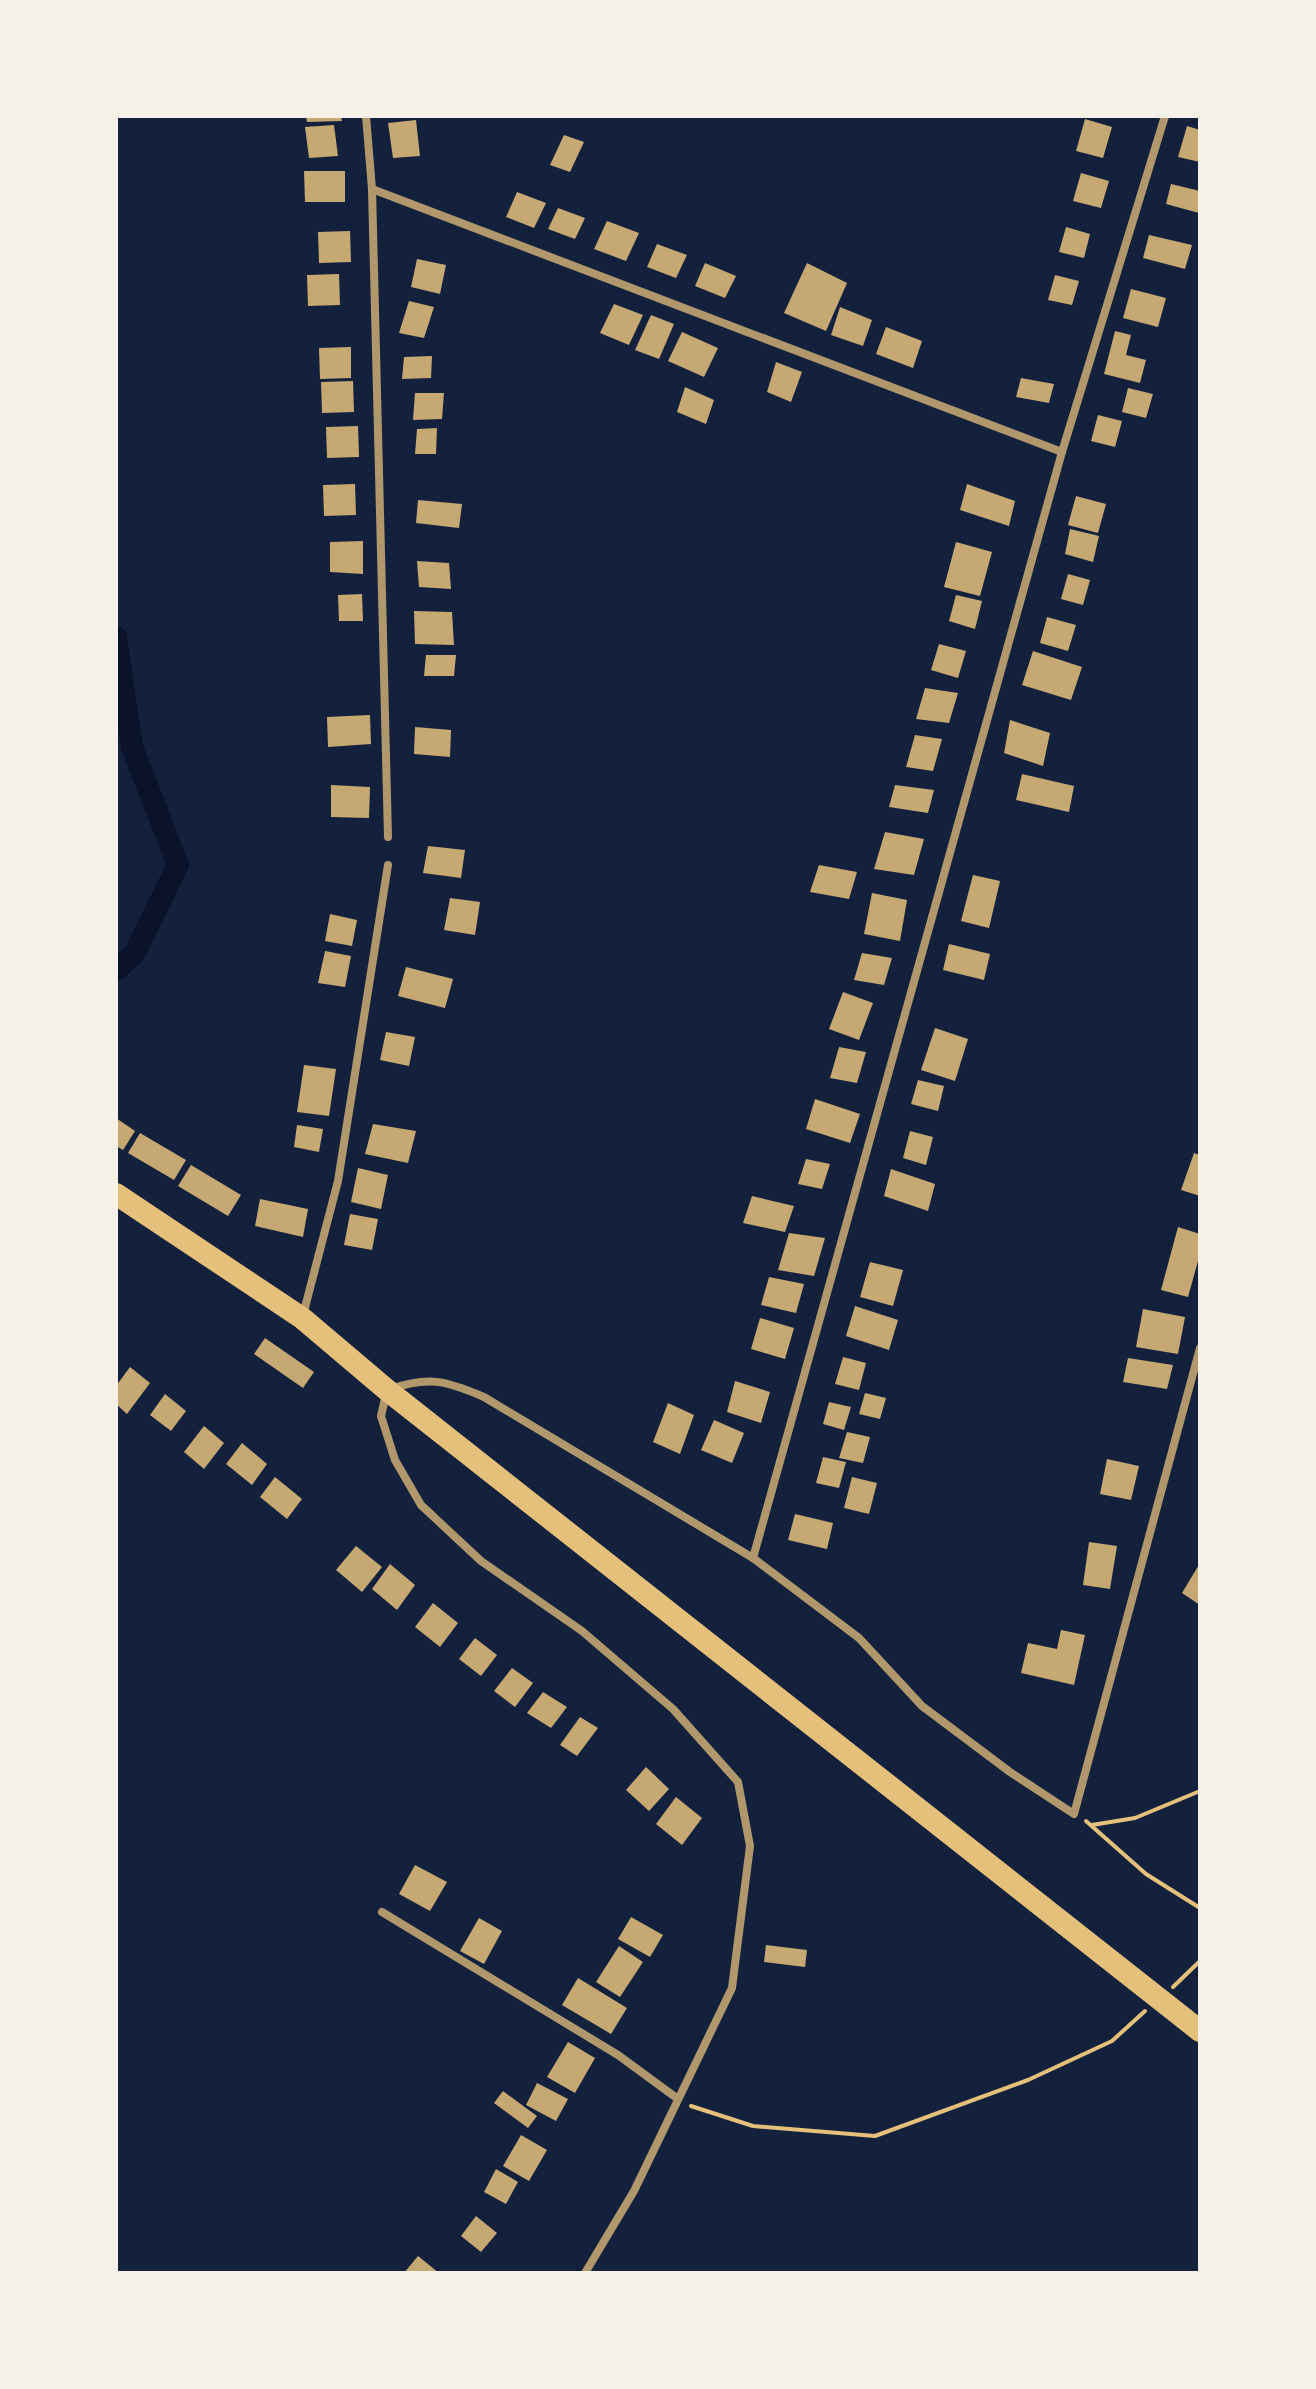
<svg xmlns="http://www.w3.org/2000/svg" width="1316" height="2389" font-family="Literata,serif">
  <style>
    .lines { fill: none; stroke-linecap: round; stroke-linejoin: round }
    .canal { stroke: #0b132b; stroke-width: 22 }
    .building { fill: #c6a872 }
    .path { stroke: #e5c07b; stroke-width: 4 }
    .minor { stroke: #b1986c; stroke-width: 8 }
    .trunk { stroke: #e5c07b; stroke-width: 22 }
  </style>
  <rect width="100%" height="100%" fill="#14213d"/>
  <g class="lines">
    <path class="canal" d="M116 637 132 747 178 865 134 954 116 970"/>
  </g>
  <g class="building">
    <path d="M306 116H341L342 121 307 122Z"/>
    <path d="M1085 119 1112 127 1103 158 1076 151Z"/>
    <path d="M416 120 420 156 393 158 388 123Z"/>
    <path d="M334 125 338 156 309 158 305 127Z"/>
    <path d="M1187 126 1200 130V162L1178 157Z"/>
    <path d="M564 135 584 142 570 172 550 165Z"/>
    <path d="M304 171H345V202H305Z"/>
    <path d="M1081 173 1109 181 1101 208 1073 201Z"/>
    <path d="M1171 184 1200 191 1199 213 1166 204Z"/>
    <path d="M517 192 546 203 534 228 506 217Z"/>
    <path d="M558 208 585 218 575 239 548 229Z"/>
    <path d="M607 221 639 233 626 261 594 249Z"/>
    <path d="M1066 227 1090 234 1084 258 1059 252Z"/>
    <path d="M350 231 351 262 319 263 318 232Z"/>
    <path d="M1149 235 1192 245 1185 269 1143 258Z"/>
    <path d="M657 244 687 255 676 278 647 267Z"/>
    <path d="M417 259 446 265 440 294 411 287Z"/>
    <path d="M705 263 736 276 725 298 695 286Z"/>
    <path d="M807 263 847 283 826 331 784 313Z"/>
    <path d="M339 274 340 305 308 306 307 275Z"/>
    <path d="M1055 275 1079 281 1072 305 1048 300Z"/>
    <path d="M1131 289 1166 298 1158 327 1123 318Z"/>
    <path d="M409 301 434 307 424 338 399 333Z"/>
    <path d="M614 304 643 315 629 345 600 333Z"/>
    <path d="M840 307 872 320 863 346 831 335Z"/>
    <path d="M651 315 674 324 659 359 635 350Z"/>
    <path d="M886 327 922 341 913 368 876 354Z"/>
    <path d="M1115 331 1131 335 1126 355 1146 360 1140 383 1104 374Z"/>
    <path d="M682 332 718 348 704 377 668 361Z"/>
    <path d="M351 347V378L320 379 319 348Z"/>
    <path d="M432 356 431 378 402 379 404 357Z"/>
    <path d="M776 362 802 372 791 402 767 392Z"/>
    <path d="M1021 378 1054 384 1049 403 1016 397Z"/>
    <path d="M353 381 354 412 322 413 321 382Z"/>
    <path d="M685 387 714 400 706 424 677 412Z"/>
    <path d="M1128 388 1153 394 1146 418 1122 412Z"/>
    <path d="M415 393H444L442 419 413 420Z"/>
    <path d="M1098 415 1122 421 1115 447 1091 441Z"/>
    <path d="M358 426 359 457 327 458 326 427Z"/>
    <path d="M437 428 436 454H415L417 429Z"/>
    <path d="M355 484 356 515 324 516 323 485Z"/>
    <path d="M967 484 1015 501 1009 526 960 510Z"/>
    <path d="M1076 496 1106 504 1098 533 1068 525Z"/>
    <path d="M418 500 462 504 459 528 416 523Z"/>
    <path d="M1070 529 1099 536 1093 562 1065 554Z"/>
    <path d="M363 541V574L330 572V542Z"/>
    <path d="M956 542 992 552 980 596 944 587Z"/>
    <path d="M417 561 449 563 451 589 419 587Z"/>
    <path d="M1068 574 1090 580 1083 605 1061 599Z"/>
    <path d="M362 594 363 621H339L338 595Z"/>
    <path d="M956 595 982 601 975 629 949 621Z"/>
    <path d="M414 611 452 612 454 645 415 644Z"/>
    <path d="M1047 617 1076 625 1068 651 1040 643Z"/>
    <path d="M939 644 966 651 958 678 931 670Z"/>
    <path d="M1033 651 1082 667 1071 700 1022 685Z"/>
    <path d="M426 655H456L454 676H424Z"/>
    <path d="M925 688 958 693 949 723 916 719Z"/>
    <path d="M370 715 371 744 328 747 327 717Z"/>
    <path d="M1010 720 1050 733 1043 766 1004 753Z"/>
    <path d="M415 727 451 730 450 757 414 754Z"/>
    <path d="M915 735 942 739 933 771 906 767Z"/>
    <path d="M1022 774 1074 786 1069 812 1016 800Z"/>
    <path d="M331 785 370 787 369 818 331 817Z"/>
    <path d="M895 785 934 790 928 813 889 807Z"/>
    <path d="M885 832 924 839 914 875 874 869Z"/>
    <path d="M428 846 465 850 461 878 423 873Z"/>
    <path d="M819 865 857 872 849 899 810 892Z"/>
    <path d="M973 875 1000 881 989 928 961 921Z"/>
    <path d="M872 893 907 900 900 941 864 934Z"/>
    <path d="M450 898 480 902 475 935 444 930Z"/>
    <path d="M330 914 357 920 352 946 325 941Z"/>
    <path d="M949 944 990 954 984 980 943 970Z"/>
    <path d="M325 951 351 956 345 987 318 983Z"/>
    <path d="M862 953 892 958 884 985 854 980Z"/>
    <path d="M406 967 453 979 445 1008 398 996Z"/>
    <path d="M843 992 873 1003 859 1040 829 1029Z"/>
    <path d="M935 1028 968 1039 955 1081 921 1070Z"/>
    <path d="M386 1032 415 1037 409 1066 380 1060Z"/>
    <path d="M839 1047 866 1052 857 1083 830 1078Z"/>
    <path d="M304 1065 336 1069 329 1116 297 1112Z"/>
    <path d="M918 1080 944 1086 938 1111 911 1104Z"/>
    <path d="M815 1099 860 1114 850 1143 806 1129Z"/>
    <path d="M116 1118 135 1131 123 1150 116 1146Z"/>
    <path d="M373 1124 416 1131 408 1163 365 1154Z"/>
    <path d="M297 1125 323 1129 319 1152 294 1147Z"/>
    <path d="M910 1131 933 1137 926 1165 903 1158Z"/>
    <path d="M140 1133 186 1160 174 1180 128 1153Z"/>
    <path d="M1194 1153 1200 1155V1196L1181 1190Z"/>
    <path d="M806 1159 830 1164 822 1189 798 1184Z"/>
    <path d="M191 1165 241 1195 228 1216 178 1186Z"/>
    <path d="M358 1168 388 1175 381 1209 351 1202Z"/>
    <path d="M891 1169 935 1184 928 1211 884 1196Z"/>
    <path d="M752 1196 794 1206 785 1232 743 1223Z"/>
    <path d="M260 1199 308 1209 303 1237 255 1226Z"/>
    <path d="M350 1214 378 1219 372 1250 344 1245Z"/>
    <path d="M1178 1227 1200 1234V1254L1188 1297 1161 1290Z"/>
    <path d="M789 1233 825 1238 814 1276 778 1270Z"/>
    <path d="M870 1262 903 1270 893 1306 860 1297Z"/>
    <path d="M769 1277 804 1284 796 1313 761 1305Z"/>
    <path d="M855 1306 898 1320 889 1350 846 1336Z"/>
    <path d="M1143 1309 1185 1317 1178 1354 1136 1347Z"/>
    <path d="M760 1318 794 1328 785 1359 751 1349Z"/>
    <path d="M265 1338 314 1372 303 1388 254 1354Z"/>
    <path d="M843 1357 866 1363 859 1390 835 1384Z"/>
    <path d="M1128 1358 1173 1365 1167 1389 1123 1382Z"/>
    <path d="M130 1367 150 1383 127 1414 116 1404V1386Z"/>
    <path d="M735 1381 770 1392 761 1423 727 1412Z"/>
    <path d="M865 1393 886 1398 880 1419 859 1414Z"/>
    <path d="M165 1394 186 1411 171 1431 150 1415Z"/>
    <path d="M829 1402 851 1407 844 1430 823 1424Z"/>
    <path d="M668 1403 694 1415 680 1454 653 1442Z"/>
    <path d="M714 1420 744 1433 732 1463 701 1450Z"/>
    <path d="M204 1426 224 1443 204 1469 184 1452Z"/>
    <path d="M847 1432 870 1437 863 1463 839 1458Z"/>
    <path d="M242 1443 267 1464 252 1485 226 1464Z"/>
    <path d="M823 1457 846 1462 839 1488 816 1483Z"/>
    <path d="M1107 1459 1139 1466 1131 1500 1100 1494Z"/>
    <path d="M275 1477 302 1499 287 1519 260 1497Z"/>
    <path d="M852 1477 877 1483 869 1514 844 1508Z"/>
    <path d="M795 1514 833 1523 827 1549 788 1540Z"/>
    <path d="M1089 1542 1117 1546 1110 1589 1083 1585Z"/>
    <path d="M356 1546 382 1567 362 1592 336 1570Z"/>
    <path d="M1200 1563V1605L1182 1593Z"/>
    <path d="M390 1564 415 1585 397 1610 372 1589Z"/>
    <path d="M433 1603 458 1623 440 1647 415 1627Z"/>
    <path d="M1061 1630 1085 1635 1074 1685 1021 1673 1028 1643 1057 1649Z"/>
    <path d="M475 1638 497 1655 481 1676 459 1659Z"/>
    <path d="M512 1668 533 1683 515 1707 494 1691Z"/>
    <path d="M543 1692 567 1707 551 1728 527 1713Z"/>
    <path d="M580 1717 598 1728 577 1756 560 1745Z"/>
    <path d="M646 1767 669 1789 649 1811 626 1790Z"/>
    <path d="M676 1797 702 1818 682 1845 656 1824Z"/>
    <path d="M415 1865 447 1882 430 1911 399 1894Z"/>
    <path d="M631 1917 663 1935 650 1957 618 1939Z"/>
    <path d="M479 1918 502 1931 484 1964 460 1951Z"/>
    <path d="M766 1945 807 1950 805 1967 764 1962Z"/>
    <path d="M619 1946 643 1962 620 1997 596 1982Z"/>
    <path d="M578 1978 627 2008 611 2034 562 2005Z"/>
    <path d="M568 2042 595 2058 575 2093 547 2077Z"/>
    <path d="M537 2083 568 2099 556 2121 526 2105Z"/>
    <path d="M503 2091 537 2116 528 2128 494 2103Z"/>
    <path d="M521 2135 547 2150 529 2181 503 2166Z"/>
    <path d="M496 2169 518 2182 506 2204 484 2192Z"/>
    <path d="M476 2216 497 2233 481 2252 461 2236Z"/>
    <path d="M418 2256 439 2273H404Z"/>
  </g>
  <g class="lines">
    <g class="path">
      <path d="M1086 1821 1146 1874 1200 1908"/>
      <path d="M1092 1825 1135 1818 1200 1791"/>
      <path d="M1173 1987 1200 1961"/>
      <path d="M691 2106 753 2126 875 2136 1028 2080 1112 2041 1145 2011"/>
    </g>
    <g class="minor">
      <path d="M366 116 372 189 388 837"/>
      <path d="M372 189 1062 452"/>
      <path d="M303 1315 338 1181 388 865"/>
      <path d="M753 1558 1062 452 1165 116"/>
      <path d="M382 1912 618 2055 678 2099"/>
      <path d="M585 2273 634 2191 732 1988 750 1846 738 1782 673 1709 582 1631 481 1561 421 1505 395 1460 381 1416 387 1390C428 1376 445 1380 484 1397L753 1558 859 1638 922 1706 1010 1772 1074 1814 1200 1348"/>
    </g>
    <path class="trunk" d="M116 1194 302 1318 387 1390 1200 2031"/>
  </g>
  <rect width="1316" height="2389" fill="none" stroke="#f6f1e7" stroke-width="236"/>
</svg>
